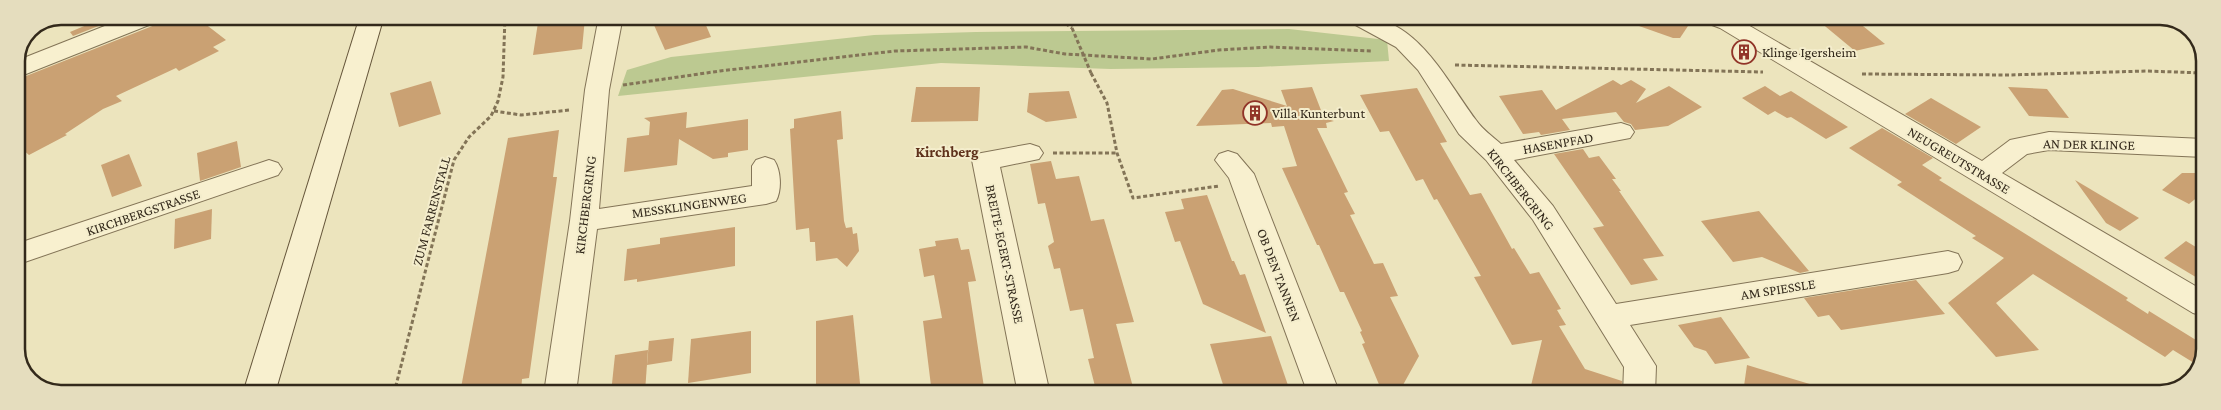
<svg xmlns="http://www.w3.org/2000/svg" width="2221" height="410" font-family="'Crimson Pro',serif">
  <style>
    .green { fill: #bcc991 }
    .building { fill: #caa173 }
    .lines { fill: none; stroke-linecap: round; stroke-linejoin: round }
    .minor-casing { stroke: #837457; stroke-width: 2 }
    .secondary-casing { stroke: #65553a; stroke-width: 2 }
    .path { stroke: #837457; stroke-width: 3; stroke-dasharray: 4 2.5; stroke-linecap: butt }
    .minor { fill: #f8f0cf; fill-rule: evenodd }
    .secondary { fill: #f8f0cf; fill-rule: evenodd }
    .path-bridge { stroke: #837457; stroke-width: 3; stroke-dasharray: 4 2.5; stroke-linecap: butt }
    .labels { text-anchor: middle; stroke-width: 4; stroke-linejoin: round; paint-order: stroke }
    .poi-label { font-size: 14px; fill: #33291b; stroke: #f4edcc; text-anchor: start }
    .street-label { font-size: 14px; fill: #33291b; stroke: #f4edcc }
    .neighbourhood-label { font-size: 15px; font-weight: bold; fill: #5e311b; stroke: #f4edcc }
    .rim { fill: none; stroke: #33291b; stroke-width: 2.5 }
  </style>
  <rect width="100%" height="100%" fill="#ece4bd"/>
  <path class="green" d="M1289 29 1387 40 1389 61 1258 67 1111 69 941 63 618 96 627 70 671 57 874 35 976 32Z"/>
  <g class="building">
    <path d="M108 16H124L73 36 70 32Z"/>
    <path d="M164 16H195L226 40 213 47 219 51 179 71 176 68 116 96 122 101 103 109 65 134 67 135 29 155 16 144V80L160 23Z"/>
    <path d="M539 16H562V21L585 18 582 49 533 55Z"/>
    <path d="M650 16H702L711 37 665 50Z"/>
    <path d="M1622 17H1694L1680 38H1673L1622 20Z"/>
    <path d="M1814 17H1852L1885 44 1855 51Z"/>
    <path d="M1613 80 1621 85 1631 80 1646 89 1636 103 1669 86 1702 107 1668 126 1635 130 1631 124 1624 122 1616 112 1562 119 1570 130 1541 135 1539 132 1523 134 1499 96 1542 90 1556 110Z"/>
    <path d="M431 81 441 114 399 127 390 93Z"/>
    <path d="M1765 86 1780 96 1791 91 1848 127 1826 139 1791 117 1787 118 1775 111 1768 115 1742 98Z"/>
    <path d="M916 87H980L978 121 911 122Z"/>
    <path d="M1312 87 1324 118 1334 121 1326 123 1327 128H1317L1348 192 1344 193 1355 214 1350 215 1374 264 1383 263 1398 296 1390 297 1419 356 1398 394H1383L1362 344 1365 343 1360 332 1362 331 1344 292H1340L1319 245H1317L1282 168 1297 166 1284 126 1272 127 1271 123 1196 126 1222 90 1233 89 1287 106 1281 90Z"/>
    <path d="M2008 87 2047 89 2069 118 2029 116Z"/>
    <path d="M1417 88 1447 142 1440 143 1470 195 1481 193 1512 249 1514 248 1530 274 1539 272 1561 309 1557 310 1566 325 1559 326 1585 369 1622 381 1621 394H1529L1542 340 1512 345 1474 277 1481 276 1437 199 1434 200 1423 179 1416 181 1389 131 1380 132 1360 95Z"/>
    <path d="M1069 91 1077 118 1046 122 1027 112 1029 93Z"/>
    <path d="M1931 98 1981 127 1956 144 1905 114Z"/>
    <path d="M841 111 843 139 837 140 844 221 846 228 852 227 853 234 857 233 859 251 847 267 837 258 816 261 815 242H810L809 228 796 230 790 129 794 128V119Z"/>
    <path d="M687 112 686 128 748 119V150L728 153V157L713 159 679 139 677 165 624 172 627 138 649 135 650 122 644 118Z"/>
    <path d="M1882 128 1933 158 1922 165 1942 178 1939 180 2128 298 2126 300 2148 314 2149 311 2204 345V355L2199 366 2173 350 2165 357 2033 274 1996 303 2039 350 1996 357 1948 303 2004 258 1972 238 1976 236 1897 185 1902 182 1849 148Z"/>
    <path d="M559 130 553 177H557L529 378 522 379 521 393H460L508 138Z"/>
    <path d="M237 141 241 167 200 181 197 153Z"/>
    <path d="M1583 149 1589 158 1599 156 1616 179H1612L1621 191H1619L1664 256 1643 259 1658 280 1631 285 1593 228 1604 226 1554 154Z"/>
    <path d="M129 154 142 186 112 197 101 165Z"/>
    <path d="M1051 161 1056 179 1079 176 1091 221 1104 219 1134 322 1116 324 1134 391 1097 394 1088 359 1094 358 1083 309 1070 311 1060 268 1054 269 1048 246 1054 242 1045 203 1038 204 1030 164Z"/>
    <path d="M2182 173H2204V195L2199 196 2189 204 2162 190Z"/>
    <path d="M2075 180 2139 218 2120 231 2106 223Z"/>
    <path d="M1207 195 1232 261H1234L1240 275 1245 274 1266 333 1203 304 1180 241 1175 242 1165 212 1184 209 1181 199Z"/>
    <path d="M212 209 211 239 174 249 175 219Z"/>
    <path d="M1759 211 1809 271 1800 273 1762 257 1733 262 1701 221Z"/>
    <path d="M735 227V266L637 282V279L624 281 627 249 660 244V238Z"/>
    <path d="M958 238 961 250 969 249 976 281 968 282 985 394H932L923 321 942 318 934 275 924 277 919 249 936 246 935 241Z"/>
    <path d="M2186 241 2204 252V282L2164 258Z"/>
    <path d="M1916 280 1945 314 1841 330 1829 315 1818 317 1804 298Z"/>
    <path d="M853 315 861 393H816V321Z"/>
    <path d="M1721 317 1750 358 1715 364 1706 351 1694 347 1678 325Z"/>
    <path d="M751 331V373L688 383 691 339Z"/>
    <path d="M1271 336 1291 394H1226L1210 344Z"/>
    <path d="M674 338 672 361 647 365 649 341Z"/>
    <path d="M648 350 645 392 611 393 615 355Z"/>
    <path d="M1747 365 1823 388 1822 394H1769L1744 386Z"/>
  </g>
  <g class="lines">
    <g class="minor-casing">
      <g id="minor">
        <path d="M130 16H162L159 21 16 78V61Z"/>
        <path d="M599 16H623L609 90 599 209 752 186V166L756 160 765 157 774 160C781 170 782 190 776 201L766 204 597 229 576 393H544L570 221 585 90Z"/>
        <path d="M1346 17C1413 8 1443 76 1476 120 1482 129 1492 136 1501 144L1621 123 1630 126 1634 132 1630 138 1514 160 1553 206 1616 304 1948 251 1958 254 1962 262 1958 270 1948 273 1630 325 1656 366 1655 394H1623L1624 367 1533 220 1486 160 1459 134 1418 70 1396 47 1350 22Z"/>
        <path d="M1700 17 1736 18 1982 161 2010 140 2049 132 2204 139V157L2049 150 2027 154 2002 173 2204 291V316L2193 313 1720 28 1704 22Z"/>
        <path d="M1030 144 1039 147 1043 153 1039 159 1000 167 1050 394H1018L972 160 976 154Z"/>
        <path d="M1228 151 1237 154 1254 174 1340 394H1308L1229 178 1215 160 1219 154Z"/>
        <path d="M269 160 278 163 282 169 278 175 16 265V244Z"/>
      </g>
    </g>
    <g class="secondary-casing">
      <path id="secondary" d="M360 16H384L275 393H243Z"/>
    </g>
    <g class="path">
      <path d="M831 16 834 22 842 23 966 16"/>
      <path d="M1055 16 1072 28"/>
      <path d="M1248 16H1284"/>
      <path d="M1455 65 1763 72"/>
      <path d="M1091 73 1107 103 1117 153 1133 198 1219 186"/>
      <path d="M1862 74 2008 75 2147 71 2204 73"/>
      <path d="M623 85 720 71 895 51 1026 47 1065 54 1152 59 1219 50 1270 47 1371 51"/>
      <path d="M494 111 521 115 570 110"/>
      <path d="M1053 153H1117"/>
      <path d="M394 393 454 160 469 137 491 116 498 101 503 77 505 16"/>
    </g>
    <use href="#minor" class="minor"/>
    <use href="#secondary" class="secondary"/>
    <path class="path-bridge" d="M1072 28 1091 73"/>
  </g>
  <defs>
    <g id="building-ring" transform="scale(1.25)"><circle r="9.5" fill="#f4edcc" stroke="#913428" stroke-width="1.5"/><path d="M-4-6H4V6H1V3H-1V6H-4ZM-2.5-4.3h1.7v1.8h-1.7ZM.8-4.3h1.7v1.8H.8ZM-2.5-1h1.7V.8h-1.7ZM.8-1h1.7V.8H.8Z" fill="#913428"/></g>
  </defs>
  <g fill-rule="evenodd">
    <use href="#building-ring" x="1744" y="52"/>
    <use href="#building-ring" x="1255" y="113"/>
  </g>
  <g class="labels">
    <g class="poi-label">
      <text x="1762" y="57">Klinge Igersheim</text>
      <text x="1272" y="118">Villa Kunterbunt</text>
    </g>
    <g class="street-label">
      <text transform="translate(1558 143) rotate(-10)" y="5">HASENPFAD</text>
      <text transform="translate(2089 144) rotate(1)" y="5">AN DER KLINGE</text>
      <text transform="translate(1959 160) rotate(31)" y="5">NEUGREUTSTRASSE</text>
      <text transform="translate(1521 189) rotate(52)" y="5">KIRCHBERGRING</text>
      <text transform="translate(585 205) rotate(-83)" y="5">KIRCHBERGRING</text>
      <text transform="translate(689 205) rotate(-8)" y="5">MESSKLINGENWEG</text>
      <text transform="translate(431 211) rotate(-75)" y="5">ZUM FARRENSTALL</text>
      <text transform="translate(143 212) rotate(-19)" y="5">KIRCHBERGSTRASSE</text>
      <text transform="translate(1005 254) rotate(78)" y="5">BREITE-EGERT-STRASSE</text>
      <text transform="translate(1279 275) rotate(69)" y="5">OB DEN TANNEN</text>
      <text transform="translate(1778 289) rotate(-9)" y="5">AM SPIESSLE</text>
    </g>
    <g class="neighbourhood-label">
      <text x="947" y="157">Kirchberg</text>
    </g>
  </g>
  <path d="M0 0H2221V410H0ZM61 25H2160A36 36 0 0 1 2196 61V349A36 36 0 0 1 2160 385H61A36 36 0 0 1 25 349V61A36 36 0 0 1 61 25Z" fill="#e5ddbe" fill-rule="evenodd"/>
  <path class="rim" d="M61 25H2160A36 36 0 0 1 2196 61V349A36 36 0 0 1 2160 385H61A36 36 0 0 1 25 349V61A36 36 0 0 1 61 25Z"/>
</svg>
